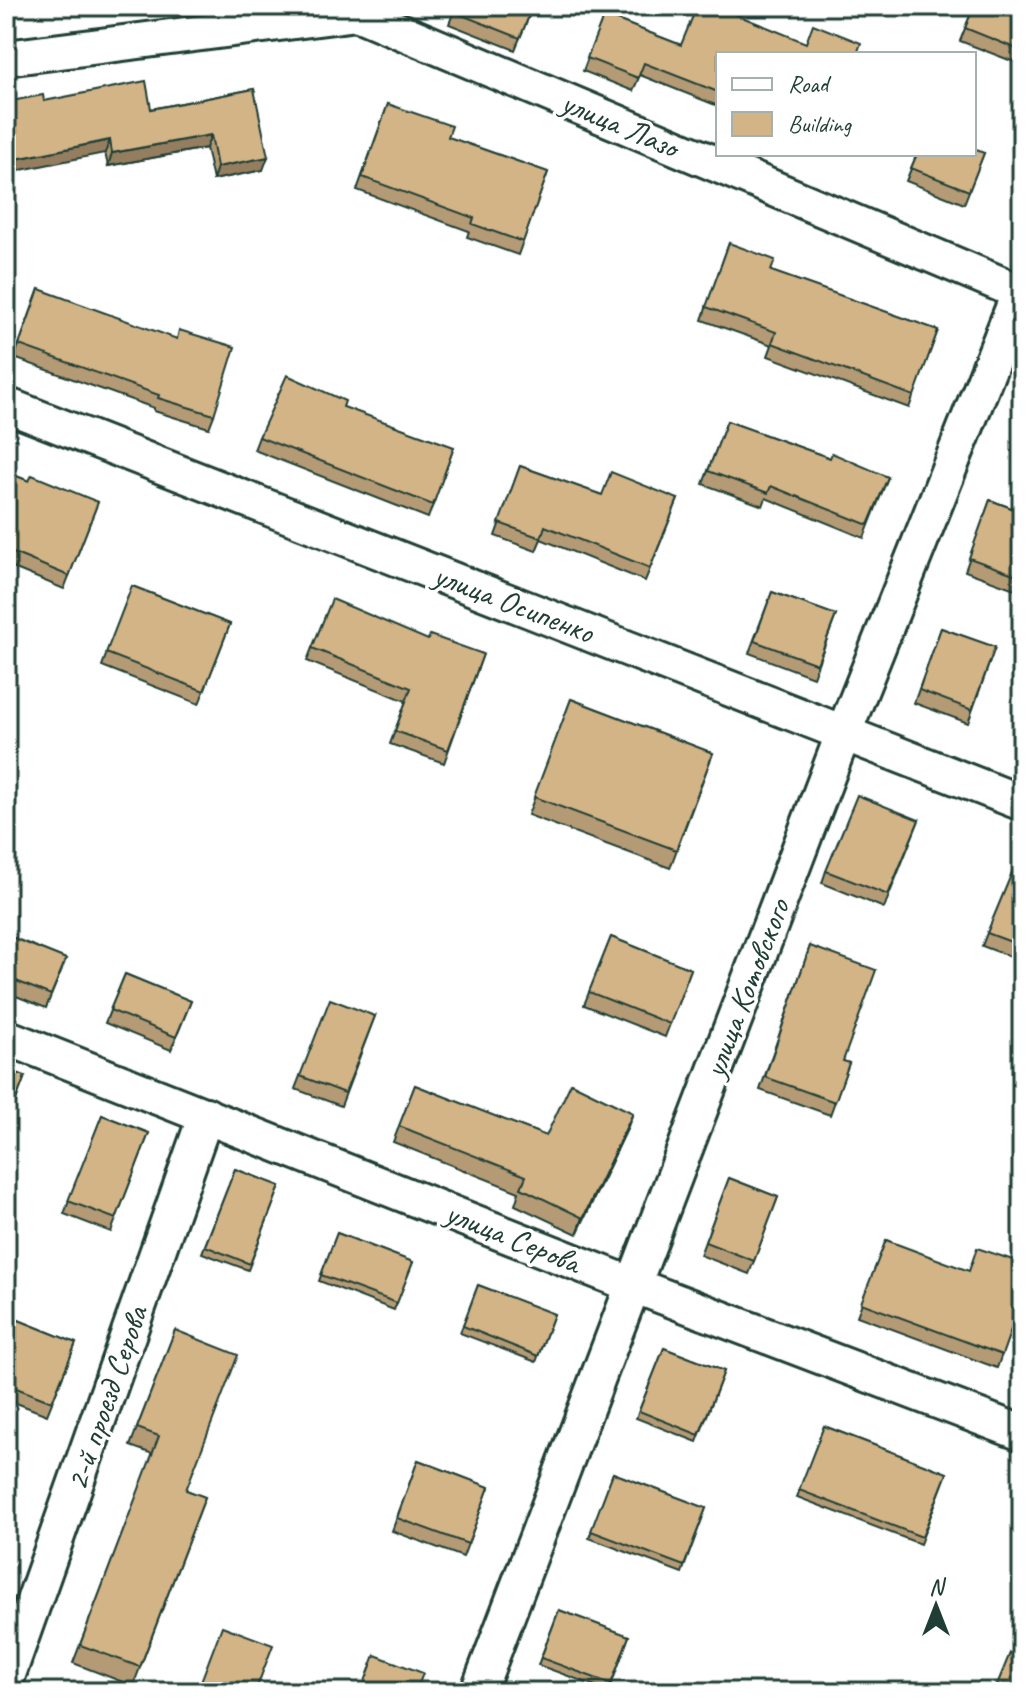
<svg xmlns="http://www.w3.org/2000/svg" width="1028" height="1698" font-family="Caveat,sans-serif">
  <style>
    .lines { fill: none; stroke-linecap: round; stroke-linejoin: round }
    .minor-casing { stroke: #1f3d34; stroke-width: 40 }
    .minor { stroke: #fff; stroke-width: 34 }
    .wall { fill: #b59b74; stroke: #1f3d34; stroke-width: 2 }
    .shaded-wall { fill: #947e5e; stroke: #1f3d34; stroke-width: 2 }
    .building { fill: #d3b487; stroke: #1f3d34; stroke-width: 2 }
    .labels { text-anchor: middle; stroke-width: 7; stroke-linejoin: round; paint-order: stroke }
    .street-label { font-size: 32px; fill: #1f3d34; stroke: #fff }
  </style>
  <rect width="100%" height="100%" fill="#fff"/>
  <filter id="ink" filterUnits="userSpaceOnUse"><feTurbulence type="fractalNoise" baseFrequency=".0125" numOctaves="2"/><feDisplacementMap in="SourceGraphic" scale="16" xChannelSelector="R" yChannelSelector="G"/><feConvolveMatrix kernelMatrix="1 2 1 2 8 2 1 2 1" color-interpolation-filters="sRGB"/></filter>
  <g filter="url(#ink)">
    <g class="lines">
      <g class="minor-casing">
        <g id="minor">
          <path d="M356 6 357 13 1022 293"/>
          <path d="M6 58 357 13"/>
          <path d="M6 405 1022 803"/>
          <path d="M6 1037 633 1285 1022 1433"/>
          <path d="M6 1680 206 1115"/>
          <path d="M478 1692 844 732 1022 286"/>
        </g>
      </g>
      <use href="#minor" class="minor"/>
    </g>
    <g class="wall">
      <path d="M456 6H533L515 50 449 24Z"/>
      <path d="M974 6H1022V65L960 41Z"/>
      <path d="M604 15 681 45 806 43 718 54V106L640 75 633 91 583 71Z"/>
      <path d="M254 89 263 170 213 180 206 148 108 166 105 153 44 101 151 109Z"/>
      <path d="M388 104 448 137 548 172 518 255 467 237 469 231 357 190Z"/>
      <path d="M984 153 964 204 906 181 917 154Z"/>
      <path d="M729 243 771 271 938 330 909 408 768 356 772 345 702 320Z"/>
      <path d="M39 289 214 415 209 428 154 411V408L14 358Z"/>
      <path d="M343 407 454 447 428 518 254 450 259 437Z"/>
      <path d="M727 421 830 458 888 477 864 538 766 498 763 506 703 484Z"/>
      <path d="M520 466 602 495 678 499 645 581 541 539 536 551 495 536Z"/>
      <path d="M6 472 29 481 98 502 64 589 6 565Z"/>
      <path d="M990 500 1022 512V585L1020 591 965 571Z"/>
      <path d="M132 586 230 624 199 704 102 666Z"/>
      <path d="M772 592 836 615 813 677 749 653Z"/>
      <path d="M941 628 995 647 968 723 914 703Z"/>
      <path d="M428 640 483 654 444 763 390 744 406 701 307 661 312 648Z"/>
      <path d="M571 699 713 753 670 868 528 815Z"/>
      <path d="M919 820 884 908 822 883 826 871Z"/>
      <path d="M1022 859V961L982 946 987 933Z"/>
      <path d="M6 935 66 959 46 1008 6 992Z"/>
      <path d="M611 937 691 969 665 1037 584 1005Z"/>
      <path d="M810 946 843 1061 849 1063 830 1115 760 1090Z"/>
      <path d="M125 974 191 1001 171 1050 105 1023Z"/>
      <path d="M375 1016 341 1106 295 1089 300 1076Z"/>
      <path d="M6 1069 25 1076 6 1126Z"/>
      <path d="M415 1085 546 1136 627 1129 577 1234 515 1205 519 1192 393 1142Z"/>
      <path d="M102 1115 149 1133 111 1232 64 1214Z"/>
      <path d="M235 1169 280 1186 248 1270 202 1253Z"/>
      <path d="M729 1178 778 1197 749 1274 700 1255Z"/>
      <path d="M337 1233 413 1262 394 1310 319 1281Z"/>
      <path d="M886 1240 1022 1298 997 1368 857 1316Z"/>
      <path d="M478 1285 554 1314 536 1362 460 1333Z"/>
      <path d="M6 1315 76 1343 47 1415 6 1399Z"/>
      <path d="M175 1330 186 1490 205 1497 133 1686 73 1663 153 1454 130 1446Z"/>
      <path d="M664 1348 724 1371 697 1442 636 1418Z"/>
      <path d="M824 1426 947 1473 920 1544 797 1497Z"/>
      <path d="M418 1460 489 1487 463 1557 392 1531Z"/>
      <path d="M613 1473 706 1508 682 1573 589 1538Z"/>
      <path d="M559 1610 629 1636 609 1691 538 1665Z"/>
    </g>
    <g class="shaded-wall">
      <path d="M211 135 206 148 108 166 112 153Z"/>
      <path d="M110 140 105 153 6 173V161Z"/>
      <path d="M268 157 263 170 213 180 217 167Z"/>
      <path d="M633 1113 627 1129 577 1234 583 1218Z"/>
    </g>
    <g class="building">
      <path d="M456 6H533L520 38 454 12Z"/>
      <path d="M697 6H715L806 43 813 24 861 43 857 54H718V92L644 63 638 78 587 58 604 15 681 45Z"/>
      <path d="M974 6H1022V51L965 28Z"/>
      <path d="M146 81 151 109 254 89 268 157 217 167 211 135 112 153 110 140 6 161V102L43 95 44 101Z"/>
      <path d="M388 104 452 126 448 137 548 172 523 242 472 224 474 218 362 177Z"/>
      <path d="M974 149 984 153 969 191 911 168 917 154H974Z"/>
      <path d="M729 243 775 260 771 271 938 330 914 396 772 343 776 332 706 307Z"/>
      <path d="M39 289 177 339 179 330 235 347 214 415 158 398 159 395 19 345Z"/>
      <path d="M287 375 345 401 343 407 454 447 433 505 259 437Z"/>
      <path d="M727 421 830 458 832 453 888 477 868 525 771 486 768 493 708 471Z"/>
      <path d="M520 466 602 495 611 472 678 499 650 568 545 526 541 538 499 523Z"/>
      <path d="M6 472 29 481 32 475 98 502 69 576 6 550Z"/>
      <path d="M990 500 1022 512V577L969 558Z"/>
      <path d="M132 586 230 624 204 691 106 653Z"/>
      <path d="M772 592 836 615 817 664 754 641Z"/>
      <path d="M332 599 428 640 430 635 483 654 448 750 395 731 411 688 312 648Z"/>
      <path d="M941 628 995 647 972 710 919 690Z"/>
      <path d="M571 699 713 753 676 850 534 797Z"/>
      <path d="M857 795 919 820 888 895 826 871Z"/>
      <path d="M1018 858 1022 859V946L987 933Z"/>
      <path d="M6 935 66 959 51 995 6 977Z"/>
      <path d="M611 937 691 969 670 1024 589 992Z"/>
      <path d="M810 946 876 970 843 1061 849 1063 835 1102 765 1077Z"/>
      <path d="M125 974 191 1001 176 1037 110 1010Z"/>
      <path d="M330 999 375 1016 345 1093 300 1076Z"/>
      <path d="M6 1069 25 1076 11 1113 6 1111Z"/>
      <path d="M571 1083 633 1113 583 1218 521 1188 526 1176 399 1126 415 1085 546 1136Z"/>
      <path d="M102 1115 149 1133 116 1219 68 1201Z"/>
      <path d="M235 1169 280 1186 250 1264 205 1246Z"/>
      <path d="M729 1178 778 1197 754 1261 705 1242Z"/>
      <path d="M337 1233 413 1262 397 1303 321 1275Z"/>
      <path d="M886 1240 969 1271 977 1248 1022 1263V1298L1002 1355 861 1303Z"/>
      <path d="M478 1285 554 1314 538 1356 463 1326Z"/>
      <path d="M6 1315 76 1343 52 1402 6 1384Z"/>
      <path d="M175 1330 238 1355 186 1490 205 1497 140 1667 80 1645 159 1436 137 1428Z"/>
      <path d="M664 1348 724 1371 699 1435 639 1411Z"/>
      <path d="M824 1426 947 1473 922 1537 799 1490Z"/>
      <path d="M418 1460 489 1487 468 1544 397 1518Z"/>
      <path d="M613 1473 706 1508 684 1566 591 1531Z"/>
      <path d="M6 1511 15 1515 6 1537Z"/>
      <path d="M559 1610 629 1636 611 1684 541 1658Z"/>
      <path d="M222 1626 273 1645 255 1692H197Z"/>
      <path d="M1010 1653 1022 1658V1692H994Z"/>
      <path d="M375 1655 423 1673 416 1692H361Z"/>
    </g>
  </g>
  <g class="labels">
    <g class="street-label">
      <text transform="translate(620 124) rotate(23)" y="11">улица Лазо</text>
      <text transform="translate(514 603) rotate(21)" y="11">улица Осипенко</text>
      <text transform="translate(746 988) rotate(-69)" y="11">улица Котовского</text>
      <text transform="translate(513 1237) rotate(22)" y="11">улица Серова</text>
      <text transform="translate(106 1398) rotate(-71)" y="11">2-й проезд Серова</text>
    </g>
  </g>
  <rect width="1028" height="1698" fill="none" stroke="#fff" stroke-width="32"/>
  <rect x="16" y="16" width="996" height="1666" fill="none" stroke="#1f3d34" stroke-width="3" filter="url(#ink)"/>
  <rect x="716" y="52" width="260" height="104" fill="#ffffff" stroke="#a5b1ae" stroke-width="2"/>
  <rect x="732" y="78" width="40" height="12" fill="#ffffff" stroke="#a5b1ae" stroke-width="2"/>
  <text x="788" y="92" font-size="24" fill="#1f3d34">Road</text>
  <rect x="732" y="112" width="40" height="24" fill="#d3b487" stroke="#a5b1ae" stroke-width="2"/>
  <text x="788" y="132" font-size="24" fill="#1f3d34">Building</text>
  <g transform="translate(936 1606)" stroke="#ffffff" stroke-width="6" paint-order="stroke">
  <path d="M0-6L14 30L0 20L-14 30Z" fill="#1f3d34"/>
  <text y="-12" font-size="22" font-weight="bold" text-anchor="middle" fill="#1f3d34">N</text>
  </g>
</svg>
